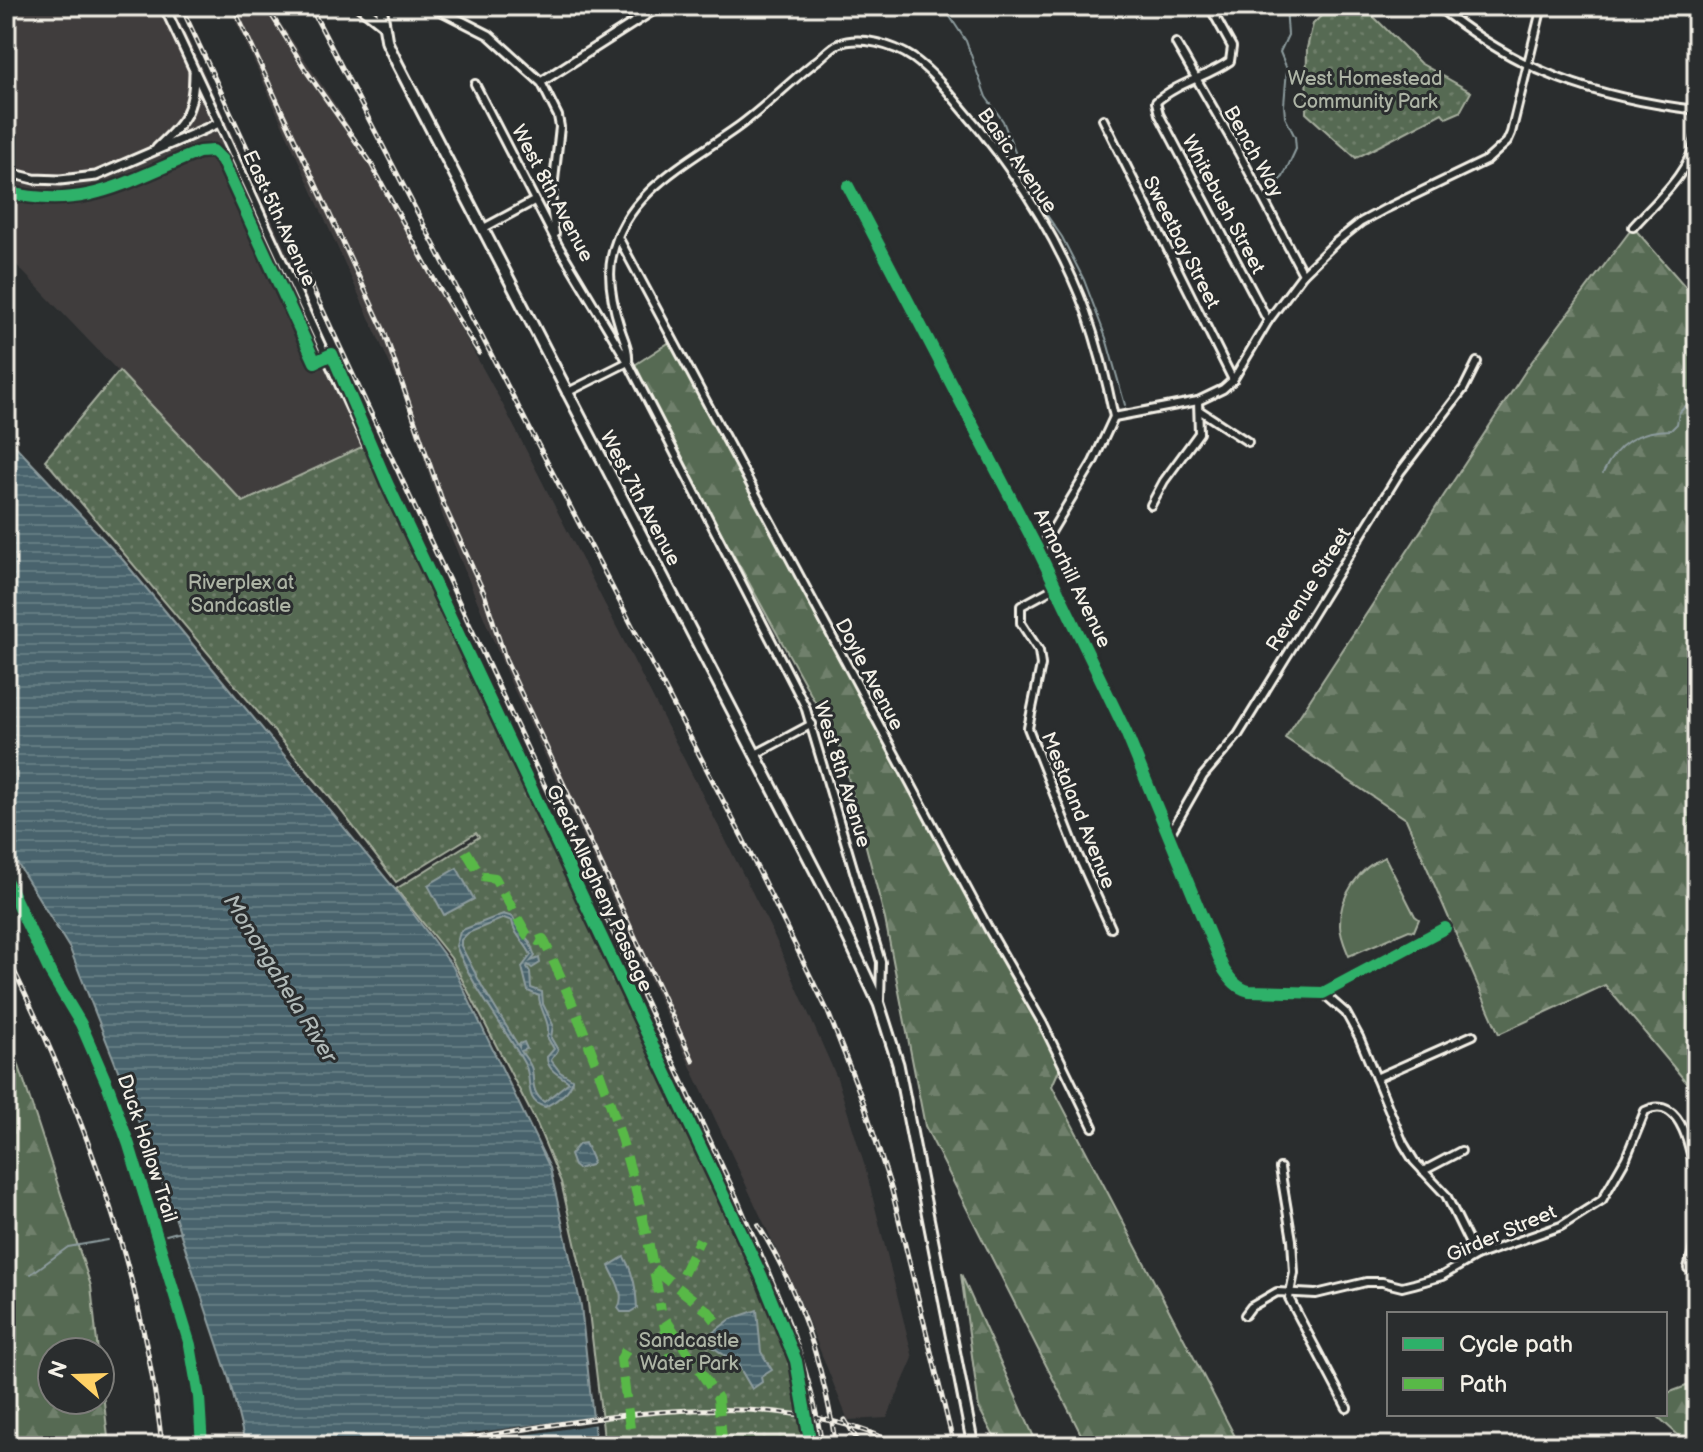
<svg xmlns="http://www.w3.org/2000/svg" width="1703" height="1452" font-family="'Balsamiq Sans',sans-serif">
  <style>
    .built { fill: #403e3e }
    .green { fill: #576a53; stroke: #a6ae9e; stroke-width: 2 }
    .forest { fill: url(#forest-firs); stroke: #a6ae9e; stroke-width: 2 }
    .park { fill: url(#park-dots); stroke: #a6ae9e; stroke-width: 2 }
    .water { fill: url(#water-rules); stroke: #8d9c9e; stroke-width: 2; fill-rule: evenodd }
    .pier { fill: #2a2d2e }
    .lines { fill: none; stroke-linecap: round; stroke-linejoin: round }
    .stream { stroke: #8d9c9e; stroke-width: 2 }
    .minor-casing { stroke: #f4f1e8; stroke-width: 12 }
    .tertiary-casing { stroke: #f4f1e8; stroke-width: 13 }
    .primary-casing { stroke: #f4f1e8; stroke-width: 15 }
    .minor { stroke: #2a2d2e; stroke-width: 6 }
    .tertiary { stroke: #2a2d2e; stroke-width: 7 }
    .primary { stroke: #2a2d2e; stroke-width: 9 }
    .rail-casing { stroke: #f4f1e8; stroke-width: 5 }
    .rail { stroke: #2a2d2e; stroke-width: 2; stroke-dasharray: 6; stroke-linecap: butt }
    .quiet { stroke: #58b947; stroke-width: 10; stroke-dasharray: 20 10; stroke-linecap: butt }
    .cycleway-casing { stroke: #2a2d2e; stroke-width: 17 }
    .cycleway { stroke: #2db169; stroke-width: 12 }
    .labels { text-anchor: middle; stroke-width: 6; stroke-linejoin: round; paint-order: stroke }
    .park-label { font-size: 20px; fill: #adb4a5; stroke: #2a2d2e }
    .street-label { font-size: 20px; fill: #f4f1e8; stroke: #2a2d2e }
    .water-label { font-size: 22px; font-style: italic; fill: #b0b9b7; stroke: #2a2d2e }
  </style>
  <defs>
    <pattern id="forest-firs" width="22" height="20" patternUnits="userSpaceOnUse" patternTransform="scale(2)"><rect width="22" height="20" fill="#576a53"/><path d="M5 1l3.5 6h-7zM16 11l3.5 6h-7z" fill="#70806c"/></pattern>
    <pattern id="park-dots" width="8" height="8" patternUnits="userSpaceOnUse" patternTransform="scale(2)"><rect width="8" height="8" fill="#576a53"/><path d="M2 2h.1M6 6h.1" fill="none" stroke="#70806c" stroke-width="1.8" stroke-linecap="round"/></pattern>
    <pattern id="water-rules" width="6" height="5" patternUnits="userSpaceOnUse" patternTransform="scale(2)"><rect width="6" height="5" fill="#49646d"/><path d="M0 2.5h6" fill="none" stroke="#647b82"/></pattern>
  </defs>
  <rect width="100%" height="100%" fill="#2a2d2e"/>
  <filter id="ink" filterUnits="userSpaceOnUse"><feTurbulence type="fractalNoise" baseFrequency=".0125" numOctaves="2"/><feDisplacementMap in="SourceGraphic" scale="16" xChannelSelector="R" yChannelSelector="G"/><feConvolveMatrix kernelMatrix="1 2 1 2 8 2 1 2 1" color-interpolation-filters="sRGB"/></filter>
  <g filter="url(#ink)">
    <g class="built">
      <path d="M6 6H173L301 283 368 444 243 502 6 254Z"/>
      <path d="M229 6H269L346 121 503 405 772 931 837 1078 865 1167 913 1358 887 1418 848 1420 799 1298 509 679 443 517 402 391Z"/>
    </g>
    <path class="green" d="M1385 857 1415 916 1419 919 1414 931 1409 930 1349 956C1345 946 1340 936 1340 925 1339 897 1359 867 1385 857Z"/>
    <g class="forest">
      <path d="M1633 227 1697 300V1110L1687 1083 1605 985 1499 1034 1406 819 1285 738 1530 364Z"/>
      <path d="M673 340 1062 1063 1052 1086 1240 1446H1087L925 1126 885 919 840 747 630 368Z"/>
      <path d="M6 1026 91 1286 98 1352H52V1400H100V1367L109 1446H6Z"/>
      <path d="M961 1274 1038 1446H999L979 1408Z"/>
      <path d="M1697 1382V1446H1690L1655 1414H1665V1394Z"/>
    </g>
    <g class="park">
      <path d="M1331 6H1363L1420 63 1471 92 1460 112 1446 118 1442 113 1356 158 1306 113 1307 48 1313 24Z"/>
      <path d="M119 371 243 502 368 444 775 1310 793 1362 800 1411 809 1446H605L587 1295 561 1182 537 1124 451 958 396 889 479 837 476 833 396 882 338 807 45 460Z"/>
    </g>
    <g class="water">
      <path d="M6 436 123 560 394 888 453 967 550 1168 581 1306 596 1446H246L229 1379 169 1199 70 949 6 845Z"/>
      <path d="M457 868 474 899 444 915 428 885Z"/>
      <path d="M503 914 513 917 518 928 529 941 535 956 531 961 539 958 540 963 532 968 528 965 527 967 530 972 531 988 542 992 543 1004 553 1025 551 1038 558 1050 551 1060 560 1072 572 1079C573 1090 555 1102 545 1107 523 1101 533 1079 525 1065 504 1026 473 988 456 946L460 932 465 929ZM504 918 512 921C514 935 525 942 531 955L522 967 528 991 539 996C539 1010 552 1023 547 1037L554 1049 547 1057C547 1071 560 1075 569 1082L544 1102C532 1093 534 1084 532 1070 531 1063 525 1058 521 1051L527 1049 524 1042 519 1044V1047L483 988 461 946V940L468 933Z"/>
      <path d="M585 1143 593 1161 591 1165 578 1169 574 1166 570 1155 579 1144Z"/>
      <path d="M624 1257C634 1274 636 1289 637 1308L630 1312H621L618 1308C626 1295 615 1279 609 1266Z"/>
      <path d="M757 1310 761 1352 772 1370 761 1377 762 1382 752 1389 738 1365 703 1340 731 1319Z"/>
    </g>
    <path class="pier" d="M597 1416 598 1424 450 1446H377Z"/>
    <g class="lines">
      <g class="stream">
        <path d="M943 6 966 41 986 97 1003 121 1023 173 1044 211 1062 237 1084 280 1106 338 1125 405"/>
        <path d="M481 11 488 6"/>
        <path d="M1272 187 1283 177 1296 149 1295 137 1285 117 1284 105 1287 69 1280 52 1288 35 1286 6"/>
        <path d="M1603 473C1617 443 1638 430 1671 430L1677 424 1679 413 1697 394"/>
        <path d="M159 1237 181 1231"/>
        <path d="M153 1239 155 1238"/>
        <path d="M31 1274 68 1247 108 1240"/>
      </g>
      <g class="minor-casing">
        <g id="minor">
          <path d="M1437 6C1518 72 1595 98 1697 110"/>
          <path d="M1672 6 1697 15"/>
          <path d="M1211 9 1232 47 1230 61C1207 77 1177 83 1156 102L1159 114 1268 321"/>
          <path d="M1176 43 1239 153 1303 274"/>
          <path d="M541 82 558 116 560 127 551 207 555 234"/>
          <path d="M475 84 558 245 628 362 805 706 881 962 880 1000"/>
          <path d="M1103 119 1233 380"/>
          <path d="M219 123 366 443"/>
          <path d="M848 186 1039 552 1126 732 1224 970C1231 980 1237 988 1249 991L1323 993 1445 928"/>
          <path d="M1633 227C1658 199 1690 173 1697 135"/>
          <path d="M482 229 534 201"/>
          <path d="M618 237 988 928 1043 1024 1093 1127"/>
          <path d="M566 393 628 362C629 349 624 340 620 328 613 306 607 278 612 256 625 193 687 163 735 129 765 108 790 81 819 59 824 55 831 47 838 44 860 35 894 45 913 58 931 71 946 89 960 106 1012 166 1058 237 1086 312 1098 346 1107 382 1114 417"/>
          <path d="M1199 410 1248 442"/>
          <path d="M1114 417 1198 401"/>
          <path d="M1151 505 1164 481 1199 433 1198 401 1223 389 1233 380 1268 321 1303 274 1336 242 1361 222 1385 209 1487 160 1507 142 1511 133 1542 6"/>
          <path d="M1039 552 1093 462 1114 417"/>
          <path d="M1056 587 1021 606V623L1039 651 1041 665 1028 728 1078 855 1111 928"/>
          <path d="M754 755 812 724"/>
          <path d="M1170 834 1203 776 1238 735 1400 472 1464 388 1477 362"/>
          <path d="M1323 993 1346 1013 1359 1037 1403 1143 1414 1161 1446 1195 1476 1256"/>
          <path d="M1376 1078 1473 1035"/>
          <path d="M1280 1168 1292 1240 1294 1273 1289 1298 1347 1408"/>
          <path d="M1423 1171 1461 1151"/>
          <path d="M1688 1268 1697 1237"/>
          <path d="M1245 1315 1251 1307 1277 1292 1316 1294 1366 1282H1382L1402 1287 1414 1284 1442 1276 1476 1256 1561 1226 1602 1200 1626 1158 1645 1111C1684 1091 1693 1161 1697 1187"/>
        </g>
      </g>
      <g class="tertiary-casing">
        <g id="tertiary">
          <path d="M432 6 489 35 541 82 660 6"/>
          <path d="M157 148C184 122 194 112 194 73"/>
          <path d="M6 172 34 179 60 180 96 176 219 123 164 6"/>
        </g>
      </g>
      <g class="primary-casing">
        <g id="primary">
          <path d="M360 6 383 24"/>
          <path d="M381 6 387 42 397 63 832 903 879 1004 898 1064 973 1446"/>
        </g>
      </g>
      <use href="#minor" class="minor"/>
      <use href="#tertiary" class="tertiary"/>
      <use href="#primary" class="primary"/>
      <g class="rail-casing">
        <g id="rail">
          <path d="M181 6 736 1196C771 1279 809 1356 822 1446"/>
          <path d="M233 6 384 331 443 503 484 593 506 661 693 1061"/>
          <path d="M266 6 307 72 369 160 437 285 479 353"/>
          <path d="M310 6 742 837 828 1012 864 1104 892 1191 954 1446"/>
          <path d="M6 954C83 1110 143 1272 162 1446"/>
          <path d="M758 1225C800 1291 824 1369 836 1446"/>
          <path d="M845 1420 861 1446"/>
          <path d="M422 1446C566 1424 766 1376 900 1446"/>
        </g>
      </g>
      <use href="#rail" class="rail"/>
      <g class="quiet">
        <path d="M466 851 481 876 495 878 527 935 538 941 543 939C600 1057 640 1180 661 1310"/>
        <path d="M654 1269 709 1312 718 1324"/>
        <path d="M683 1274 700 1239"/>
        <path d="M666 1320 718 1398 722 1438"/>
        <path d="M664 1323 672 1362"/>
        <path d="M626 1350 621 1359 630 1428"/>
      </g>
      <g class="cycleway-casing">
        <g id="cycleway">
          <path d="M848 186 1039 552 1126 732 1224 970C1231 980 1237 988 1249 991L1323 993 1445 928"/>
          <path d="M6 192C86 212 128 180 199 152L213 151 222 160 315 362 332 354 387 483 761 1275 796 1361 811 1446"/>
          <path d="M6 880 50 972 81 1024 109 1089 129 1145 190 1345 199 1397 202 1446"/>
        </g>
      </g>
      <use href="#cycleway" class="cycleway"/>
    </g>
  </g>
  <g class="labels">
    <g class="park-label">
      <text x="1365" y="85">West Homestead<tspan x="1365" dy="23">Community Park</tspan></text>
      <text x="241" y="589">Riverplex at<tspan x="241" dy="23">Sandcastle</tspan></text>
      <text x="689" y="1347">Sandcastle<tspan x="689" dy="23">Water Park</tspan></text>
    </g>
    <g class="street-label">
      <text transform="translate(1254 151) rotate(61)" y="7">Bench Way</text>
      <text transform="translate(1018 160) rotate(55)" y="7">Basic Avenue</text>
      <text transform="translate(553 193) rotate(62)" y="7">West 8th Avenue</text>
      <text transform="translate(1224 204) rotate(62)" y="7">Whitebush Street</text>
      <text transform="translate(280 218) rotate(65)" y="7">East 5th Avenue</text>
      <text transform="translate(1182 242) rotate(63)" y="7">Sweetbay Street</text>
      <text transform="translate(641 498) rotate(62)" y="7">West 7th Avenue</text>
      <text transform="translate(1073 578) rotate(64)" y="7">Armorhill Avenue</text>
      <text transform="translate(1308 589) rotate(-58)" y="7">Revenue Street</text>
      <text transform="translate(870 674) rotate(62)" y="7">Doyle Avenue</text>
      <text transform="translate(843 774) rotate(73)" y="7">West 8th Avenue</text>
      <text transform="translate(1079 810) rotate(68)" y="7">Mestaland Avenue</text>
      <text transform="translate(600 888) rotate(65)" y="7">Great Allegheny Passage</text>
      <text transform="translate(148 1148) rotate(72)" y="7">Duck Hollow Trail</text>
      <text transform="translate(1501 1233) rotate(-23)" y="7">Girder Street</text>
    </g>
    <g class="water-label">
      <text transform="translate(281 978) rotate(58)" y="8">Monongahela River</text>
    </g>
  </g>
  <rect width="1703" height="1452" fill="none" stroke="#2a2d2e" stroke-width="32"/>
  <rect x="16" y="16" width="1671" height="1420" fill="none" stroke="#f4f1e8" stroke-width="3" filter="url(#ink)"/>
  <rect x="1387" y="1312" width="280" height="104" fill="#2a2d2e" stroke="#7b7b78" stroke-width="2"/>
  <rect x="1403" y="1338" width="40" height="12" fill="#2db169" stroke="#7b7b78" stroke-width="2"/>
  <text x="1459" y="1352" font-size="24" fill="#f4f1e8">Cycle path</text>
  <rect x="1403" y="1378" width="40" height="12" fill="#58b947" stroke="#7b7b78" stroke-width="2"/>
  <text x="1459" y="1392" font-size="24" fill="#f4f1e8">Path</text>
  <g transform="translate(76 1376) rotate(290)"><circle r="38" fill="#2a2d2e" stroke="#7b7b78" stroke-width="2"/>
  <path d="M0-6L14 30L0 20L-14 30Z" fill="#ffd166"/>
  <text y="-12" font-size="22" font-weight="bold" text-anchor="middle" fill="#f4f1e8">N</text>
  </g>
</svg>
